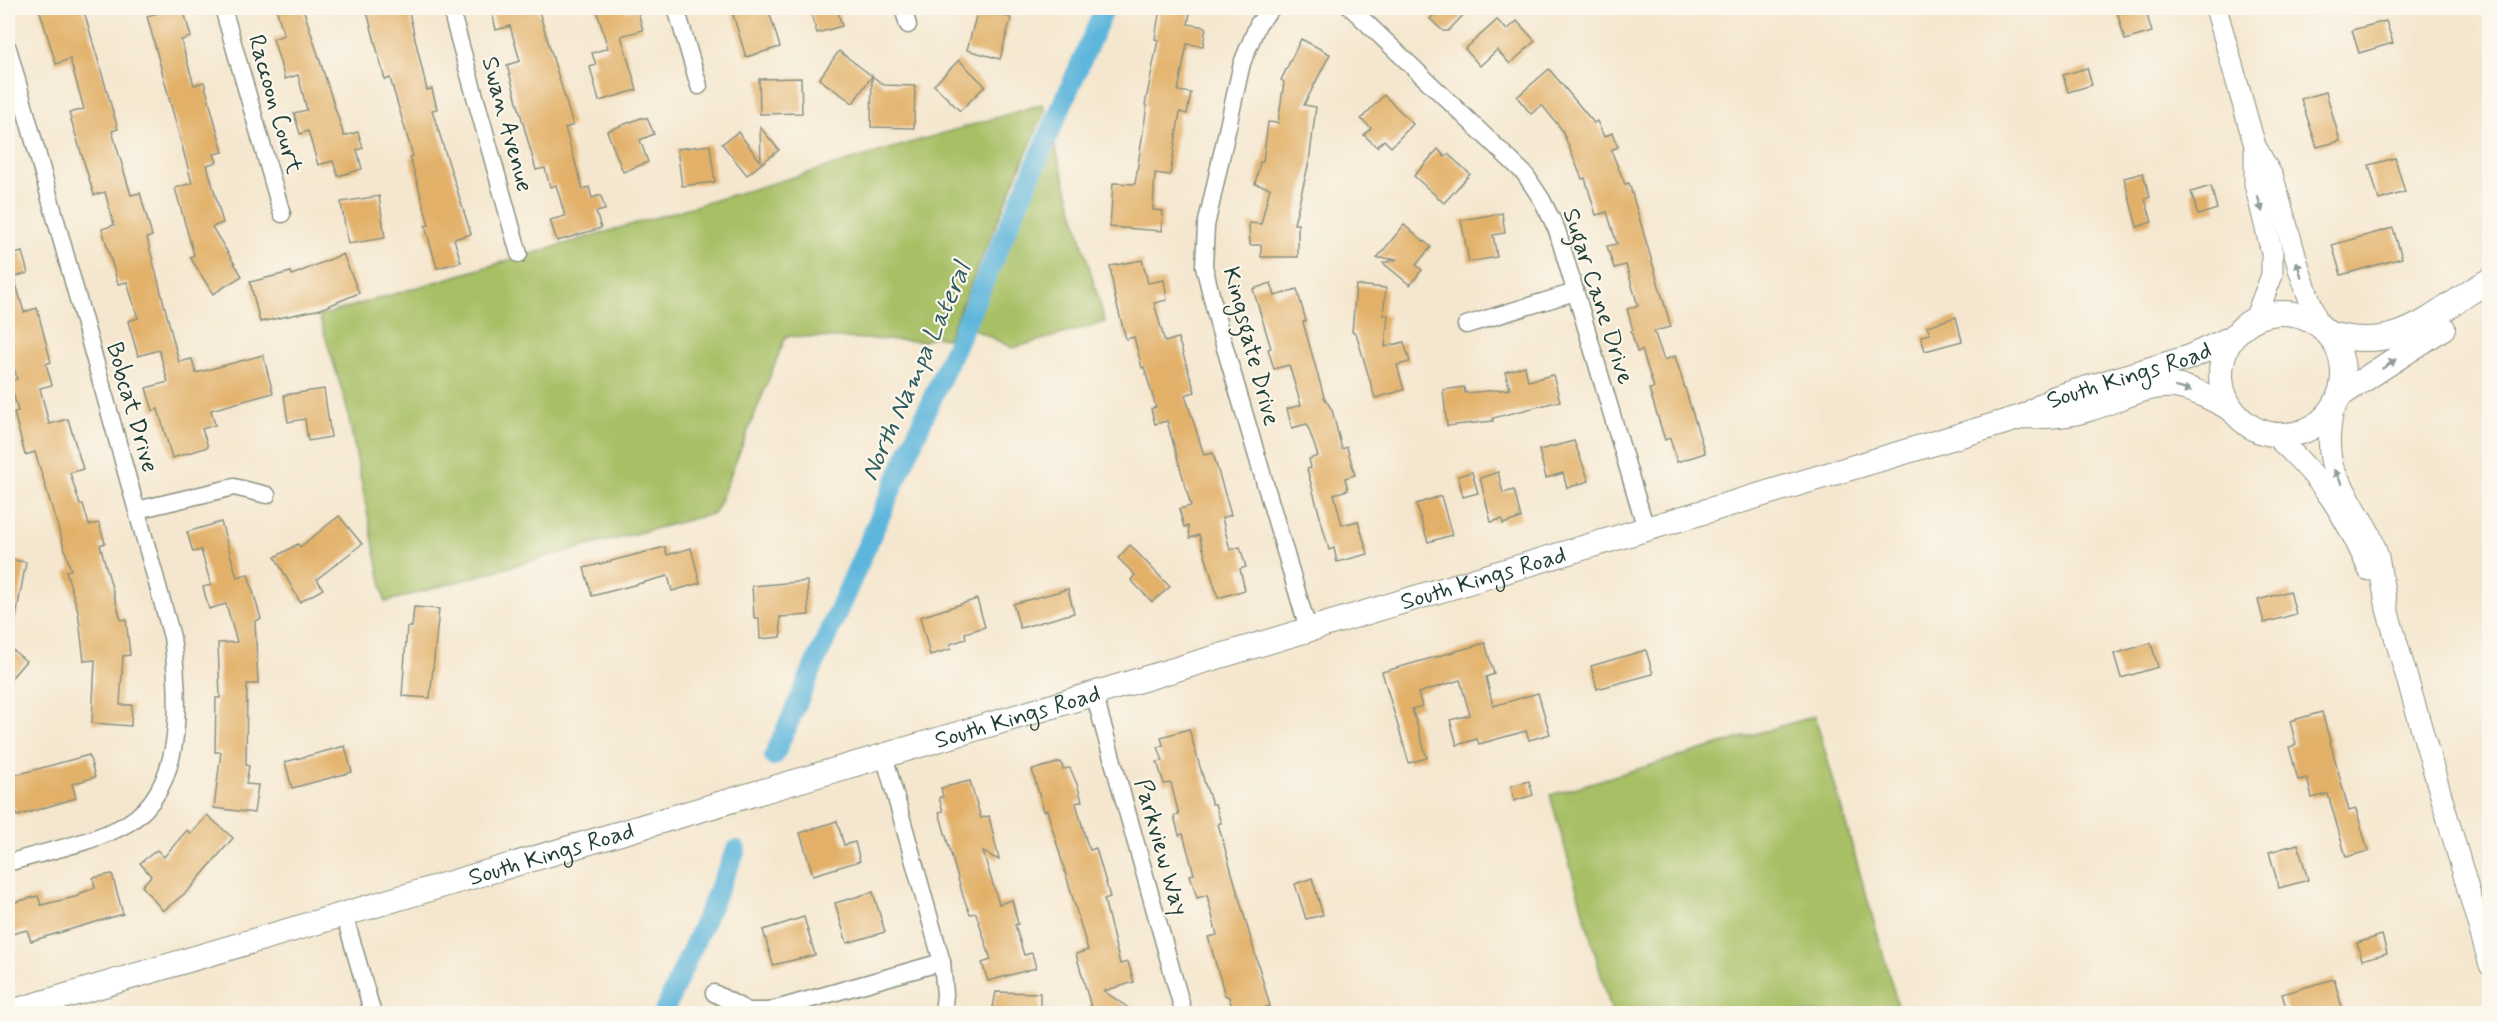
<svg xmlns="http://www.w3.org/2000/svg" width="2497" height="1021" font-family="Mynerve,sans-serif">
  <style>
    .green { fill: #a7bf65; stroke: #637e4c; stroke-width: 1.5 }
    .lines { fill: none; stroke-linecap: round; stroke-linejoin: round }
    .canal { stroke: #5db6db; stroke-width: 20 }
    .building { fill: #e2b068 }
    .minor-casing { stroke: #8a9282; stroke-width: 19 }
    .tertiary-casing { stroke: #8a9282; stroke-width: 23 }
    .secondary-casing { stroke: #8a9282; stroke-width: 26 }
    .minor { stroke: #fff; stroke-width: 16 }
    .tertiary { stroke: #fff; stroke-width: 21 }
    .secondary { stroke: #fff; stroke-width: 24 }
    .oneway { fill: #8f9e9a }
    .labels { text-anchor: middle; stroke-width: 4.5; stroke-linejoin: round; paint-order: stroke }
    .street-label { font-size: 24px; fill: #1f3d34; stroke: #fbf7ec }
    .water-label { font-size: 26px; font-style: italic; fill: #2e5b5e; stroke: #fbf7ec }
  </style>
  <rect width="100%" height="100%" fill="#fbf7ec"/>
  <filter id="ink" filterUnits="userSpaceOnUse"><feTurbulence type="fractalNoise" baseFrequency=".0167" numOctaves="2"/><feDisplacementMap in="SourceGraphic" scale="12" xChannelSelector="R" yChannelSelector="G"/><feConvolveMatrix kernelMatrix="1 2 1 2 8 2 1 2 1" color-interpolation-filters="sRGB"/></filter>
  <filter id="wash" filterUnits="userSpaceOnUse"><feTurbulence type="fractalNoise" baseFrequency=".008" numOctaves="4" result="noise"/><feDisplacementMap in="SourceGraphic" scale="24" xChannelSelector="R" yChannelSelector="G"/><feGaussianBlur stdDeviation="1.35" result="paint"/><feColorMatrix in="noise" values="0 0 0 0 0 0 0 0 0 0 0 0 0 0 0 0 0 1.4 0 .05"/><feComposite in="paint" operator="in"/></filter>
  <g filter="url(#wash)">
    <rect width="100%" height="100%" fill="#f5e7cf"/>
    <g class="green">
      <path d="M1043 104 1045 110 947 339 935 336 924 341 786 336 715 513 545 557 385 602 346 404 319 316Z"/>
      <path d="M1054 143 1105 322 1013 348 973 329Z"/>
      <path d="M1815 716 1900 1013H1612L1550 795Z"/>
    </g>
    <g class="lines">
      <g class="canal">
        <path d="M774 756 1105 8"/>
        <path d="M663 1014 736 850"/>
      </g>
    </g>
    <g id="blocks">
      <g class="building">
        <path d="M39 8H83L118 129 112 131 131 195 140 193 152 236 147 238 179 362 192 359 196 373 263 355 273 393 211 410 215 425 202 429 208 447 172 458 158 409 153 411 146 388 168 382 159 350 138 356 128 321 138 318 127 282 118 284 102 229 114 225 105 192 94 195 69 113 84 109 70 59 56 64Z"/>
        <path d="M177 8H183L191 37 181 40 194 85 204 82 223 152 214 154 217 162 207 165 223 223 212 227 242 276 213 294 190 257 194 255 175 188 192 183 147 16Z"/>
        <path d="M276 8H303L344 136 358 132 363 148 357 150 362 169 338 176 333 161 318 165 308 131 300 134 294 113 307 110 298 75 285 79 273 39 284 35Z"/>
        <path d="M366 8H408L427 90 432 89 437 109 432 110 471 234 454 239 461 262 437 268 425 226 429 225 410 157 413 156 390 78 385 80Z"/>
        <path d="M491 8H538L573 125 565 128 583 189 589 187 592 198 601 195 605 210 596 212 601 228 557 241 550 220 565 216 556 185 550 187 545 168 536 170 507 65 520 61 510 26 496 30Z"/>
        <path d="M596 8H624L625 12 637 9 643 30 621 36 637 90 599 101 590 67 596 65 592 53 608 48Z"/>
        <path d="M731 8H768L780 47 746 57Z"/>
        <path d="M809 8H837L842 26 817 33Z"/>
        <path d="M1160 8H1191L1188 24 1206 27 1203 46 1187 44 1178 91 1191 93 1187 114 1180 112 1170 175 1155 173 1153 210 1163 211 1162 231 1110 227 1113 183 1135 184 1147 106 1145 105 1158 40 1155 39Z"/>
        <path d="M1441 8H1470L1448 31H1443L1430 19Z"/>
        <path d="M2116 8H2145L2152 32 2125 40Z"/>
        <path d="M978 9 1011 18 1000 59 967 50Z"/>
        <path d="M1497 20 1507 30 1517 21 1535 41 1510 64 1497 50 1480 66 1465 49Z"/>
        <path d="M2386 21 2393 43 2359 53 2352 30Z"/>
        <path d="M1301 39 1330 54 1304 105 1316 107 1309 162 1294 224H1298V257H1261V245H1250L1249 223 1261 224 1270 188 1255 184 1260 162H1263L1268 122 1278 123 1284 82 1281 80Z"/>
        <path d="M839 51 884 85 915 86 914 128 871 127 872 76 853 103 819 79Z"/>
        <path d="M959 60 985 86 960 111 934 85Z"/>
        <path d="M2087 68 2092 85 2068 92 2063 75Z"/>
        <path d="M1549 69 1594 123 1597 121 1604 137 1612 133 1618 147 1611 150 1625 184 1629 183 1671 327 1654 331 1664 360 1675 356 1705 453 1677 462 1670 438 1665 440 1649 389 1654 388 1642 350 1637 352 1631 331 1633 330 1627 309 1638 306 1626 265 1614 268 1607 246 1617 244 1607 212 1596 215 1585 178 1582 179 1562 130 1542 105 1531 114 1517 97Z"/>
        <path d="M801 78 802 113 760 114 759 79Z"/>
        <path d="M2326 92 2340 141 2317 147 2301 99Z"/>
        <path d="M1384 95 1413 124 1391 147 1384 140 1377 147 1364 135 1371 128 1361 119Z"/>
        <path d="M641 118H647L654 134 640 140 648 162 623 172 607 131Z"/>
        <path d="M760 127 779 150 747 175 722 144 738 132 761 162Z"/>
        <path d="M710 145 715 182 682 186 677 149Z"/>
        <path d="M1438 149 1445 157 1448 154 1470 174 1444 203 1414 176Z"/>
        <path d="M2395 158 2405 192 2379 200 2369 165Z"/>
        <path d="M2143 173 2150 197 2145 199 2152 222 2137 227 2124 178Z"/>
        <path d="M2211 186 2217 209 2198 215 2191 192Z"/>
        <path d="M379 196 385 238 348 244 341 202Z"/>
        <path d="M1502 213 1505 233 1493 235 1497 257 1469 262 1461 220Z"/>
        <path d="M1404 225 1431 247 1416 265 1422 270 1410 285 1383 263 1397 259 1377 258Z"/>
        <path d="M2393 228 2402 258 2341 275 2332 245Z"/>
        <path d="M22 252 28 273 14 277 24 312 37 308 51 362 46 364 52 385 40 388 49 424 68 419 83 469 70 473 80 505 83 504 89 525 99 523 105 543 100 545 121 620 126 619 130 655 123 656 120 705H132L131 726 92 723 95 660 84 661 78 611 66 571 71 570 35 452 25 455 14 412 18 411 10 381 17 379 8 346V256Z"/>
        <path d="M343 254 359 293 321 309 260 322 250 282 291 272 292 275Z"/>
        <path d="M1142 260 1148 283 1164 280 1167 300 1154 303 1165 342 1178 338 1195 392 1185 395 1204 455 1213 453 1231 515 1222 518 1230 550 1240 547 1246 567 1240 569 1245 590 1218 598 1199 535 1190 538 1188 526 1184 527 1179 509 1191 506 1167 421 1155 424 1151 409 1156 407 1144 367 1142 368 1134 337 1126 339 1115 298 1110 266Z"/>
        <path d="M1271 283 1275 296 1297 289 1306 321 1303 322 1324 397 1332 410 1342 449 1347 447 1355 475 1345 478 1348 490 1334 494 1342 525 1358 521 1368 554 1337 562 1334 548 1329 550 1307 469 1311 468 1309 459 1318 456 1307 424 1292 428 1287 409 1301 405 1289 365 1274 369 1268 349 1271 348 1253 289Z"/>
        <path d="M1356 285 1386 288 1383 315H1388L1385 347 1404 342 1410 362 1397 365 1404 390 1375 398 1356 333 1352 332Z"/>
        <path d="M1956 317 1962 341 1925 351 1921 336 1930 334 1927 326Z"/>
        <path d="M1525 366 1528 381 1553 375 1560 401 1493 418V421L1447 426 1443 390 1464 387 1465 393 1510 389 1505 372Z"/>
        <path d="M324 389 331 437 308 441 305 419 288 422 284 395Z"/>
        <path d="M1574 441 1589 481 1567 488 1563 473 1546 478 1539 450Z"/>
        <path d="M1472 472 1478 493 1463 497 1458 476Z"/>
        <path d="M1498 472 1503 493 1514 490 1521 518 1503 524 1502 519 1491 522 1480 478Z"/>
        <path d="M1441 496 1452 535 1428 542 1416 504Z"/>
        <path d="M339 516 362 544 317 579 323 589 300 602 275 557 298 544 300 547Z"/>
        <path d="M221 522 237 577 248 574 261 619 255 621 258 684H247L246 765 249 766 246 784 258 785 254 813 214 808 221 752H215L216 698H220L218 643 237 642 226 604 209 609 203 587 211 585 201 550 193 552 187 532Z"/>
        <path d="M1130 545 1170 587 1152 602 1131 580 1135 575 1118 558Z"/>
        <path d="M665 547 667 555 691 548 700 583 672 591 668 576 592 596 584 568Z"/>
        <path d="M8 559 26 562 15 622H8Z"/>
        <path d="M807 581 809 615 780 617 781 637 760 639 759 618H754L752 586Z"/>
        <path d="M1068 589 1074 613 1020 628 1013 604Z"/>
        <path d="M2290 591 2296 614 2264 623 2258 600Z"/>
        <path d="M977 599 985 627 965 633 966 639 950 644 951 649 930 655 920 617Z"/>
        <path d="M414 607 439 609 430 698 402 696 407 627H412Z"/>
        <path d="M1485 643 1494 674 1486 677 1493 706 1538 693 1550 734 1529 740 1526 731 1479 744 1477 739 1457 745 1450 720 1470 715 1460 680 1418 693 1422 706 1412 709 1427 758 1409 763 1382 672Z"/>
        <path d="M2151 643 2158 667 2121 678 2114 654Z"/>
        <path d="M8 646 26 661 8 682Z"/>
        <path d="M1646 650 1653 674 1597 689 1591 666Z"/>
        <path d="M2322 712 2349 811 2356 809 2368 851 2346 857 2328 794 2312 798 2307 778 2298 780 2289 747 2296 745 2290 721Z"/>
        <path d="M1189 729 1205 784 1212 804H1215L1221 823 1218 824 1270 1006 1246 1014H1241L1239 1006 1232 1008 1229 997 1225 995 1208 937 1217 935 1207 895 1197 898 1190 875 1194 874 1183 834 1179 835 1174 816 1179 815 1171 783 1164 784 1157 762 1163 761 1158 747 1163 745 1161 737Z"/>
        <path d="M345 746 352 772 292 788 285 762Z"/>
        <path d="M89 755 95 777 72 784 76 798 17 816 14 806 8 808V777Z"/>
        <path d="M1061 762 1063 769 1070 768 1077 784 1082 801 1076 803 1086 840 1090 850 1096 848 1110 897 1104 899 1120 964 1128 962 1134 982 1104 991 1137 1014H1093L1076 954 1088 950 1047 810 1044 811 1032 770Z"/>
        <path d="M970 781 981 818 989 816 999 860 983 852 999 904 1012 900 1018 924 1015 925 1024 955 1032 953 1036 968 988 981 982 963 991 960 976 913 970 914 963 896 939 812 943 811 939 798 943 796 941 788Z"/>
        <path d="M1529 781 1533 795 1514 801 1511 786Z"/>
        <path d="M207 815 233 838 189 890 163 911 142 886 151 876 140 863 157 850 164 857 187 830 191 834Z"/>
        <path d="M837 821 844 845 855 842 860 861 813 875 800 833Z"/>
        <path d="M2298 844 2308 880 2279 888 2269 852Z"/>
        <path d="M112 874 123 914 31 941 27 930 8 935V904L38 896 41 905 79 896 78 894 95 888 93 878Z"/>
        <path d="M1312 878 1323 915 1306 919 1295 884Z"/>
        <path d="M873 892 885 932 847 943 835 903Z"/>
        <path d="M804 917 815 955 773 965 763 930Z"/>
        <path d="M2382 935 2387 953 2362 960 2357 943Z"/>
        <path d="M2334 979 2344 1014H2288L2282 994Z"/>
        <path d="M996 992 1040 993V1014L992 1012Z"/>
      </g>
    </g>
  </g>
  <g filter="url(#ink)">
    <use href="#blocks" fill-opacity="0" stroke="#8a9282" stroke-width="1.5"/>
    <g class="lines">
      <g class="minor-casing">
        <g id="minor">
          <path d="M223 8 282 214"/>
          <path d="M454 8V21L519 254"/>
          <path d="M676 8 699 86"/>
          <path d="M903 8 908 25"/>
          <path d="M1272 8 1258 24 1242 63 1206 226 1204 266 1220 331 1308 629"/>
          <path d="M1351 8 1525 174 1542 200 1557 230 1646 529"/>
          <path d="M8 48 172 637C180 699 187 798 117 829 83 845 43 852 8 863"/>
          <path d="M1466 325 1575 292"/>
          <path d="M137 510 234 487 267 495"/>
          <path d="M1094 694 1184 1014"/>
          <path d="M884 755 942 962 945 994 943 1014"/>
          <path d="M344 914 373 1014"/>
          <path d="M714 993 748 1011H769L942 962"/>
        </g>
      </g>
      <g class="tertiary-casing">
        <g id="tertiary">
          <path d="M2216 8 2255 146 2273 178 2300 272 2318 324"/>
          <path d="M2255 146V184L2272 253V275L2255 319"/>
          <path d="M2333 409C2329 431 2327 449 2334 471L2370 534 2378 557 2387 609 2490 965"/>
          <path d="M2275 436C2323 480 2343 511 2369 570"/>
        </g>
      </g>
      <g class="secondary-casing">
        <g id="secondary">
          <circle cx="2282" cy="374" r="61"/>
          <path d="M2327 333C2401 355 2430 314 2490 280"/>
          <path d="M2339 396 2443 328"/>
          <path d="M2025 416C2048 417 2067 416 2089 409 2117 401 2143 384 2174 386 2193 388 2212 399 2230 408"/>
          <path id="s1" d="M8 1013 1036 711 2025 416 2055 398 2187 358 2232 338"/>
        </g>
      </g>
      <use href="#minor" class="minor"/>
      <use href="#tertiary" class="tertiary"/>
      <use href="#secondary" class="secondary"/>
    </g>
    <defs><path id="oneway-solid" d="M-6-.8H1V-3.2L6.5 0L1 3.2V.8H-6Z" transform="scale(1.5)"/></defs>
    <g class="oneway">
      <use href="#oneway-solid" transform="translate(2260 204) rotate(74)"/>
      <use href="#oneway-solid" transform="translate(2299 269) rotate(-106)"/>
      <use href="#oneway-solid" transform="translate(2389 364) rotate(-34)"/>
      <use href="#oneway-solid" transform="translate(2183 389) rotate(14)"/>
      <use href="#oneway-solid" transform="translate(2338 477) rotate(-119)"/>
    </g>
  </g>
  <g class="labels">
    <g class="street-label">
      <text transform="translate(276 104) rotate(74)" y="8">Raccoon Court</text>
      <text transform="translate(508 124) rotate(75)" y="8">Swan Avenue</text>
      <text transform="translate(1599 296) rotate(72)" y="8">Sugar Cane Drive</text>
      <text transform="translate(1252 346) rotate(75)" y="8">Kingsgate Drive</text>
      <text dy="8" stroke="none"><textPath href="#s1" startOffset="2216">South Kings Road</textPath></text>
      <text transform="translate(133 407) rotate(74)" y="8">Bobcat Drive</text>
      <text dy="8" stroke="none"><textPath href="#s1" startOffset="1538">South Kings Road</textPath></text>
      <text dy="8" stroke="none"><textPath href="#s1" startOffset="1052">South Kings Road</textPath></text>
      <text transform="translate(1162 847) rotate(74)" y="8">Parkview Way</text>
      <text dy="8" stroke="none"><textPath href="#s1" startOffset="566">South Kings Road</textPath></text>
    </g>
    <g class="water-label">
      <text transform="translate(915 371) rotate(-66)" y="9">North Nampa Lateral</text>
    </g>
  </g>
  <rect width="2497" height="1021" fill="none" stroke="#fbf7ec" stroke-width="30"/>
</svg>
